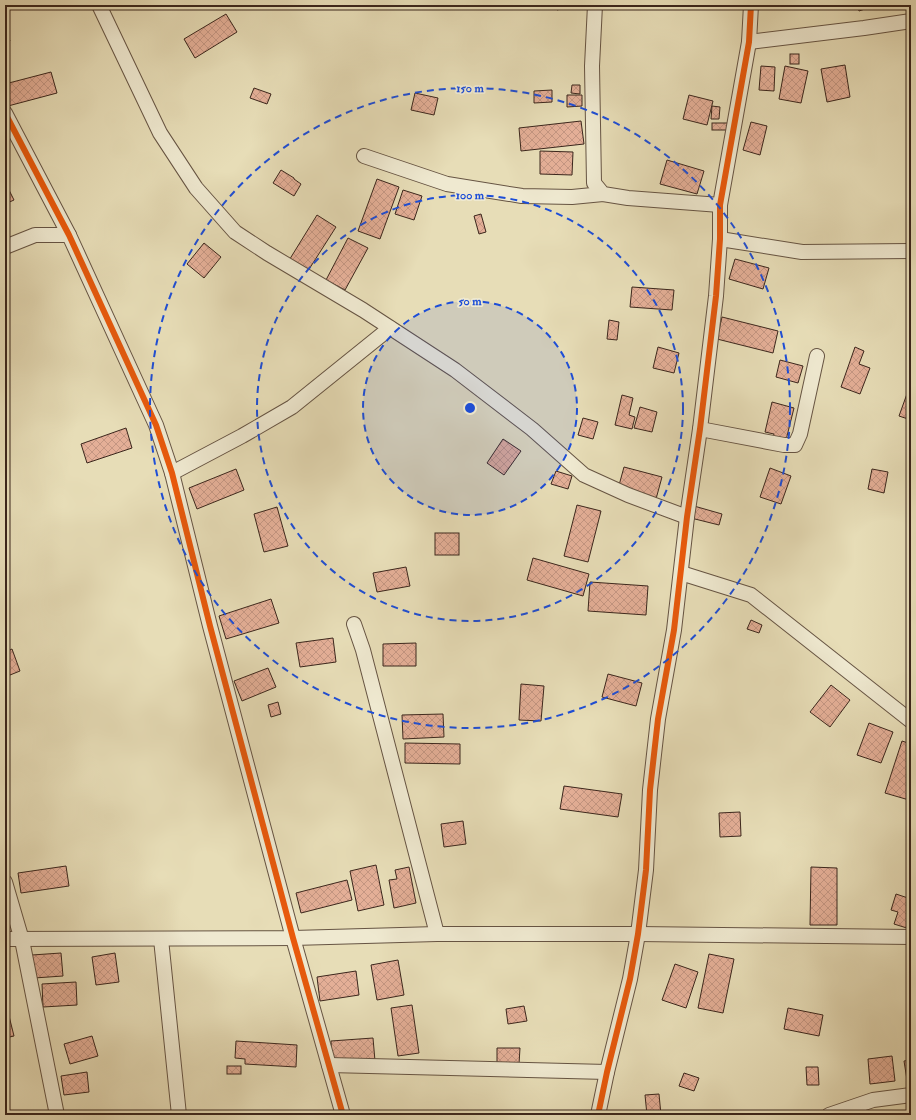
<svg xmlns="http://www.w3.org/2000/svg" width="916" height="1120" font-family="'IM FELL Double Pica',serif">
  <style>
    .building { fill: url(#building-cross-hatch); stroke: #3b261c }
    .lines { fill: none; stroke-linecap: round; stroke-linejoin: round }
    .street-casing { stroke: #665443; stroke-width: 16 }
    .street { stroke: #efe9d0; stroke-width: 14 }
    .cycleway-casing { stroke: #efe9d0; stroke-width: 8 }
    .cycleway { stroke: #e8590c; stroke-width: 6 }
    .ring { fill: none; stroke: #1d4ed8; stroke-width: 2; stroke-dasharray: 7 5 }
    .centre { fill: #1d4ed8; stroke: #efe9d0; stroke-width: 2 }
    .ring-label { font-size: 12px; text-anchor: middle; font-weight: bold; fill: #1d4ed8; stroke: #efe9d0; stroke-width: 3.5; stroke-linejoin: round; paint-order: stroke }
  </style>
  <defs>
    <pattern id="building-cross-hatch" width="8" height="8" patternUnits="userSpaceOnUse"><rect width="8" height="8" fill="#e4af97"/><path d="M0 0l8 8M0 8l8-8" fill="none" stroke="#c49682"/></pattern>
  </defs>
  <rect width="100%" height="100%" fill="#e7ddb7"/>
  <filter id="stains"><feTurbulence type="fractalNoise" baseFrequency=".005" numOctaves="4"/><feColorMatrix values="0 0 0 0 .2 0 0 0 0 .09 0 0 0 0 .02 0 0 0 .5 -.17"/></filter>
  <radialGradient id="worn" r=".72"><stop offset=".6" stop-color="#630" stop-opacity="0"/><stop offset="1" stop-color="#630" stop-opacity=".3"/></radialGradient>
  <g class="building">
    <path d="M555 5H567L568 7 557 10Z"/>
    <path d="M857 5H877L859 11Z"/>
    <path d="M226 14 237 32 195 58 184 39Z"/>
    <path d="M5 30 10 41 5 43Z"/>
    <rect x="790" y="54" width="9" height="10"/>
    <path d="M845 65 850 97 827 102 821 69Z"/>
    <path d="M761 66 775 67 774 91 759 90Z"/>
    <path d="M785 66 808 71 801 103 779 99Z"/>
    <path d="M51 72 57 93 8 106 5 93V84Z"/>
    <path d="M572 85H580V94L571 93Z"/>
    <path d="M254 88 271 94 267 104 250 98Z"/>
    <path d="M552 90V102L534 103V91Z"/>
    <path d="M415 93 438 98 434 115 411 110Z"/>
    <path d="M567 95H582V106L567 107Z"/>
    <path d="M689 95 713 101 707 125 683 119Z"/>
    <path d="M712 106 720 107 719 119H711Z"/>
    <path d="M581 121 584 144 521 151 519 128Z"/>
    <path d="M751 122 767 126 760 155 743 150Z"/>
    <rect x="712" y="123" width="17" height="7"/>
    <path d="M540 151 573 152 572 175 540 174Z"/>
    <path d="M667 160 704 171 697 194 660 184Z"/>
    <path d="M281 170 294 178V179L301 184 294 196 273 183Z"/>
    <path d="M377 179 399 187 380 239 358 231Z"/>
    <path d="M5 182 14 200 5 204Z"/>
    <path d="M403 190 422 196 414 220 395 214Z"/>
    <path d="M481 214 486 232 479 234 474 216Z"/>
    <path d="M317 215 336 227 306 274 288 262Z"/>
    <path d="M348 238 368 248 345 290 326 280Z"/>
    <path d="M204 243 221 257 204 278 187 264Z"/>
    <path d="M735 259 769 268 763 289 729 279Z"/>
    <path d="M632 287 674 290 672 310 630 307Z"/>
    <path d="M722 317 778 331 773 353 717 339Z"/>
    <path d="M609 320 619 322 617 340 607 339Z"/>
    <path d="M658 347 679 353 674 373 653 368Z"/>
    <path d="M855 347 864 351 859 364 870 368 860 394 841 387Z"/>
    <path d="M780 360 803 366 798 383 776 377Z"/>
    <path d="M908 391 911 392V420L899 416Z"/>
    <path d="M622 395 633 398 629 415 635 417 632 429 615 425Z"/>
    <path d="M772 402 794 408 785 444 772 441 774 434 765 432Z"/>
    <path d="M640 407 657 412 652 432 634 428Z"/>
    <path d="M583 418 598 422 593 439 578 435Z"/>
    <path d="M126 428 132 448 87 463 81 444Z"/>
    <path d="M503 439 521 451 504 475 487 463Z"/>
    <path d="M624 467 662 477 656 499 618 489Z"/>
    <path d="M770 468 791 476 781 504 760 497Z"/>
    <path d="M236 469 244 490 197 509 189 488Z"/>
    <path d="M872 469 888 472 884 493 868 489Z"/>
    <path d="M556 471 572 476 568 489 551 484Z"/>
    <path d="M577 505 601 511 588 562 564 556Z"/>
    <path d="M694 506 722 514 719 525 691 518Z"/>
    <path d="M277 507 288 546 264 552 254 514Z"/>
    <rect x="435" y="533" width="24" height="22"/>
    <path d="M533 558 589 574 583 596 527 580Z"/>
    <path d="M406 567 410 586 377 592 373 573Z"/>
    <path d="M590 582 648 586 646 615 588 611Z"/>
    <path d="M271 599 279 623 226 639 219 616Z"/>
    <path d="M751 620 762 625 759 633 747 629Z"/>
    <path d="M333 638 336 662 300 667 296 643Z"/>
    <path d="M416 643V666H383V644Z"/>
    <path d="M12 649 20 671 5 677V652Z"/>
    <path d="M268 668 276 687 242 701 234 681Z"/>
    <path d="M608 674 642 683 636 706 602 697Z"/>
    <path d="M521 684 544 686 541 721 519 720Z"/>
    <path d="M831 685 850 700 830 727 810 712Z"/>
    <path d="M278 702 281 714 271 717 268 705Z"/>
    <path d="M443 714 444 737 403 739 402 715Z"/>
    <path d="M869 723 893 732 881 763 857 755Z"/>
    <path d="M902 741 911 744V796L909 800 885 793Z"/>
    <path d="M405 743 460 744V764L405 763Z"/>
    <path d="M564 786 622 794 618 817 560 809Z"/>
    <path d="M740 812 741 836 720 837 719 813Z"/>
    <path d="M463 821 466 844 444 847 441 824Z"/>
    <path d="M376 865 384 905 358 911 350 871Z"/>
    <path d="M66 866 69 886 21 893 18 873Z"/>
    <path d="M409 867 416 903 394 908 389 880 397 879 395 870Z"/>
    <path d="M811 867 837 868V925H810Z"/>
    <path d="M347 880 352 900 301 913 296 893Z"/>
    <path d="M896 894 911 899 910 929 894 924 898 912 891 910Z"/>
    <path d="M61 953 63 976 34 978 32 955Z"/>
    <path d="M115 953 119 982 96 985 92 957Z"/>
    <path d="M709 954 734 959 723 1013 698 1008Z"/>
    <path d="M398 960 404 995 377 1000 371 965Z"/>
    <path d="M675 964 698 972 686 1008 662 1000Z"/>
    <path d="M356 971 359 995 320 1001 317 977Z"/>
    <path d="M76 982 77 1005 43 1007 42 984Z"/>
    <path d="M412 1005 419 1053 398 1056 391 1008Z"/>
    <path d="M524 1006 527 1021 508 1024 506 1009Z"/>
    <path d="M788 1008 823 1015 819 1036 784 1029Z"/>
    <path d="M8 1012 14 1036 5 1038V1013Z"/>
    <path d="M92 1036 98 1056 70 1064 64 1044Z"/>
    <path d="M373 1038 375 1061 332 1064 331 1041Z"/>
    <path d="M236 1041 297 1045 296 1067 245 1064V1059L235 1058Z"/>
    <path d="M497 1048H520L519 1064H497Z"/>
    <path d="M892 1056 895 1081 870 1084 868 1059Z"/>
    <path d="M911 1060V1080H907L904 1061Z"/>
    <rect x="227" y="1066" width="14" height="8"/>
    <path d="M806 1067H818L819 1085H807Z"/>
    <path d="M87 1072 89 1092 64 1095 61 1076Z"/>
    <path d="M684 1073 699 1078 694 1091 679 1086Z"/>
    <path d="M659 1094 661 1115H647L645 1095Z"/>
  </g>
  <g class="lines">
    <g class="street-casing">
      <g id="street">
        <path d="M99 5 160 133 196 188 235 232 267 253 363 310 455 370 532 429 584 475 628 495 687 517"/>
        <path d="M595 5 592 66 594 183 603 194 628 198 720 205"/>
        <path d="M749 42 864 28 911 21"/>
        <path d="M5 113 69 235 156 425 172 473 210 626 293 938 343 1115"/>
        <path d="M364 156 447 184 522 196 572 197 603 194"/>
        <path d="M720 239 802 252 911 251"/>
        <path d="M5 247 35 235H69"/>
        <path d="M700 429 784 445H795L800 434 817 356"/>
        <path d="M172 473 242 436 292 407 390 328"/>
        <path d="M681 573 751 595 911 721"/>
        <path d="M354 624 363 650 437 934"/>
        <path d="M5 882 22 940 57 1115"/>
        <path d="M5 939 293 938 437 934H638L911 937"/>
        <path d="M161 939 179 1115"/>
        <path d="M329 1065 607 1072"/>
        <path d="M598 1115 607 1072 630 979 638 934 646 870 650 790 658 719 674 630 687 517 700 429 716 296 720 239V205L749 42 751 5"/>
        <path d="M829 1115 873 1100 911 1095"/>
      </g>
    </g>
    <use href="#street" class="street"/>
    <g class="cycleway-casing">
      <g id="cycleway">
        <path d="M5 113 69 235 156 425 172 473 210 626 293 938 343 1115"/>
        <path d="M598 1115 607 1072 630 979 638 934 646 870 650 790 658 719 674 630 687 517 700 429 716 296 720 239V205L749 42 751 5"/>
      </g>
    </g>
    <use href="#cycleway" class="cycleway"/>
  </g>
  <circle cx="470" cy="408" r="107" fill="#1d4ed8" fill-opacity=".12"/>
  <g class="ring">
    <circle cx="470" cy="408" r="107"/>
    <circle cx="470" cy="408" r="213"/>
    <circle cx="470" cy="408" r="320"/>
  </g>
  <circle cx="470" cy="408" r="6" class="centre"/>
  <g class="ring-label">
    <text x="470" y="92">150 m</text>
    <text x="470" y="199">100 m</text>
    <text x="470" y="305">50 m</text>
  </g>
  <rect width="916" height="1120" fill="none" stroke="#e7ddb7" stroke-width="20"/>
  <rect x="6" y="6" width="904" height="1108" fill="none" stroke="#3b261c" stroke-width="2"/>
  <rect x="10" y="10" width="896" height="1100" fill="none" stroke="#3b261c"/>
  <rect width="100%" height="100%" filter="url(#stains)"/>
  <rect width="100%" height="100%" fill="url(#worn)"/>
</svg>
